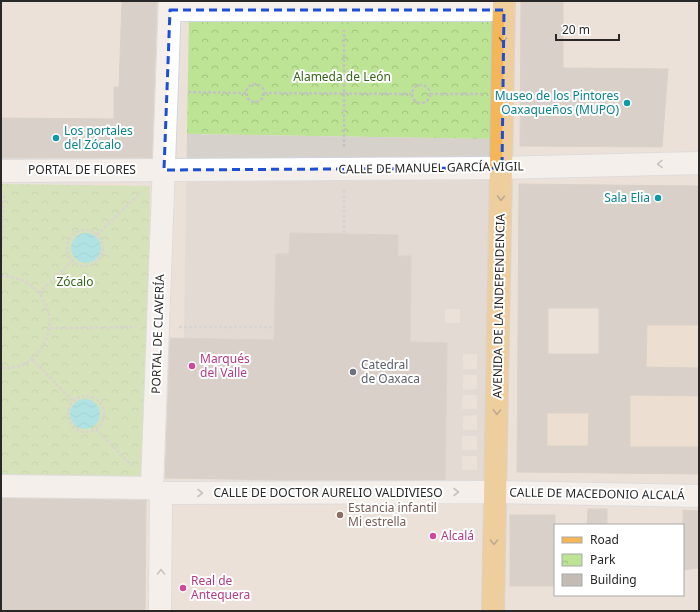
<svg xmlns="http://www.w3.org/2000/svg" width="700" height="612" font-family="'Noto Sans',sans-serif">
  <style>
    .education { fill: #eedcc8 }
    .park { fill: url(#park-crowns) }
    .plaza { fill: #d7d1cc; fill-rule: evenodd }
    .water { fill: url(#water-waves) }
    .building { fill: #c3bcb5; stroke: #c7bdb3; fill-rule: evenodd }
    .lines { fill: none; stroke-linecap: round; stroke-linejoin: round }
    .minor-casing { stroke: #cfd5e2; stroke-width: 24 }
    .major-casing { stroke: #c3c3c3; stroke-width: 24 }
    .path { stroke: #c3c3c3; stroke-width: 2.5; stroke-dasharray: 3 2; stroke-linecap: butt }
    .minor { stroke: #fff; stroke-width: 22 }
    .major { stroke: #f4b656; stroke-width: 22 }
    .oneway { stroke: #84683d }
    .oneway2 { stroke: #9e9e9e }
    .marked { fill: none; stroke: #1d4ed8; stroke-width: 3; stroke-dasharray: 8 5; stroke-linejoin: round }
    .culture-dot { fill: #0f9aa8; stroke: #fff; stroke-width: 1.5 }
    .hotel-dot { fill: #d1479c; stroke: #fff; stroke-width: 1.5 }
    .worship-dot { fill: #6b7280; stroke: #fff; stroke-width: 1.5 }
    .education-dot { fill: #8d6e63; stroke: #fff; stroke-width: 1.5 }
    .labels { text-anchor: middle; stroke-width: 4; stroke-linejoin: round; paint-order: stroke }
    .park-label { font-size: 12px; fill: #346717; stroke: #fff }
    .culture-label { font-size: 12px; fill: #0d838f; stroke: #fff; text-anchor: end }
    .street-label { font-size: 12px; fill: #282828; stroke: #fff }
    .hotel-label { font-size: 12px; fill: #b23c85; stroke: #fff; text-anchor: start }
    .worship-label { font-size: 12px; fill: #5b616d; stroke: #fff; text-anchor: start }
    .education-label { font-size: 12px; fill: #785e54; stroke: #fff; text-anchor: start }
  </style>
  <defs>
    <pattern id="park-crowns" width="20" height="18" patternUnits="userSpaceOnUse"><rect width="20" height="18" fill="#bce494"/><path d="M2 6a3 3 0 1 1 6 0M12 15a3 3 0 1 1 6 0" fill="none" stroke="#a2c480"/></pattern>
    <pattern id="water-waves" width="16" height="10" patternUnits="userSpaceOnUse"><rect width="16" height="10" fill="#68e2f1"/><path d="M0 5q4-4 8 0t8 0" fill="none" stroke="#5ac2cf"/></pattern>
  </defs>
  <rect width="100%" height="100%" fill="#ebe1d9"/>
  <path class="education" d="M632 315 647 325H693V327L699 328V474L517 472 518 380 620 381Z"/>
  <g class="park">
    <path d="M189 16 497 21 495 139 187 134Z"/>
    <path d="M1 184 150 186 146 481 1 479Z"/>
  </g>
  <path class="plaza" d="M187 134 495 139 490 484 445 483 447 343 410 342 411 257 398 256V235L290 233 289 254H276L274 340 184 339ZM445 309H460V323H445ZM463 354H477V369H463ZM463 375H477V389L463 390ZM463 395H477V409H462ZM477 415V430H463V416ZM462 436H477V450H462ZM462 456H477V470H462Z"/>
  <g class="water">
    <circle cx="86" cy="248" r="15"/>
    <circle cx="85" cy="414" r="15"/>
  </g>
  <g class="building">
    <path d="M122 1H157L152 158H1V118L114 119V87H119Z"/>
    <path d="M521 1H563V68L668 69 662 147 520 146Z"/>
    <path d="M519 184 699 186V325H647L646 367 699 368V396L630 395V447H699V474L517 472ZM548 308H599V354H548ZM547 413H589L588 446H547Z"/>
    <path d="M290 233 398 235V256H411L410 342 447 343 445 480H281L165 478 170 338 274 340 276 254H289Z"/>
    <path d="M1 498 146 500 145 611H1Z"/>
    <path d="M588 509H607V525H587Z"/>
    <path d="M683 510 699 511V568L683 570Z"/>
    <rect x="510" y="515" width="45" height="71"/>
  </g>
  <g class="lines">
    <g class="minor-casing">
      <g id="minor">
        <path d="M170 1 152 488 161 493 495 492 699 496"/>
        <path d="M170 10H504"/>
        <path d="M1 171 502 168 699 163"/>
        <path d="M1 486 152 488"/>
        <path d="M160 611 161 493"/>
      </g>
    </g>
    <g class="major-casing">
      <path id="major" d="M493 611 504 1"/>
    </g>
    <g class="path">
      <circle cx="255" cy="93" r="9"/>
      <circle cx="421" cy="94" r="9"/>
      <path d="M188 92 245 93"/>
      <path d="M264 93 411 94"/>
      <path d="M430 94H482"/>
      <path d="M344 147V30"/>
      <path d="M344 190V234"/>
      <circle cx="85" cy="248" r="18"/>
      <path d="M97 235 141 192"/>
      <path d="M1 263 4 192"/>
      <path d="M1 276C10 277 19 278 27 283 35 287 40 294 44 301 57 323 46 354 22 365 15 368 8 368 1 368"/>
      <path d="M39 293 72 261"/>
      <path d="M179 327H275"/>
      <path d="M50 328 136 327"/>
      <path d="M32 359 73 401"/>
      <circle cx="86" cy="414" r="18"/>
      <path d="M96 429 132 466"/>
    </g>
    <use href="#minor" class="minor"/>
    <use href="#major" class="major"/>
  </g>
  <defs><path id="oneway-chevron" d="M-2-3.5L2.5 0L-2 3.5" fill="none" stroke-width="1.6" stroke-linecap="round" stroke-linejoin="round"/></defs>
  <g class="oneway">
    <use href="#oneway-chevron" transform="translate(503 40) rotate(91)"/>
    <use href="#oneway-chevron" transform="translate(501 198) rotate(91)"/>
    <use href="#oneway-chevron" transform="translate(497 412) rotate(91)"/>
    <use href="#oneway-chevron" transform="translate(494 542) rotate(91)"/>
  </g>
  <g class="oneway2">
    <use href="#oneway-chevron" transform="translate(660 164) rotate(179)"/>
    <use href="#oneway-chevron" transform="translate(456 492)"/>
    <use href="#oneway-chevron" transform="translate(200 493)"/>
    <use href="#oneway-chevron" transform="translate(161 572) rotate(-90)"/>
  </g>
  <path d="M0 0H700V612H0ZM170 10H504L502 168 164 170Z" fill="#ebe1d9" fill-opacity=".55" fill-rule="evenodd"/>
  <path class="marked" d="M170 10H504L502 168 164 170Z"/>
  <g class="culture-dot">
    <circle cx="627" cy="103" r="4"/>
    <circle cx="56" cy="138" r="4"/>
    <circle cx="658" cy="198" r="4"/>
  </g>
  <g class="hotel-dot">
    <circle cx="192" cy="366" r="4"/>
    <circle cx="433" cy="536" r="4"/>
    <circle cx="183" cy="588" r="4"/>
  </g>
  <circle class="worship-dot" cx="353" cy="372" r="4"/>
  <circle class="education-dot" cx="340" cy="515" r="4"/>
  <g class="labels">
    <g class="park-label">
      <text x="342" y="81">Alameda de León</text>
      <text x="75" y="286">Zócalo</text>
    </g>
    <g class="culture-label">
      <text x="619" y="100">Museo de los Pintores<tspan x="619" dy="14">Oaxaqueños (MUPO)</tspan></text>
      <text x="64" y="135" text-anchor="start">Los portales<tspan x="64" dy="14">del Zócalo</tspan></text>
      <text x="650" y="202">Sala Elia</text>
    </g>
    <g class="street-label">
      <text transform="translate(431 168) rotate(-1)" y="4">CALLE DE MANUEL GARCÍA VIGIL</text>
      <text x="82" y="174">PORTAL DE FLORES</text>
      <text transform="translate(499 306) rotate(-89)" y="4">AVENIDA DE LA INDEPENDENCIA</text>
      <text transform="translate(158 334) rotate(-88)" y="4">PORTAL DE CLAVERÍA</text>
      <text x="328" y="497">CALLE DE DOCTOR AURELIO VALDIVIESO</text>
      <text transform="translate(597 494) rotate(1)" y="4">CALLE DE MACEDONIO ALCALÁ</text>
    </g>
    <g class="hotel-label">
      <text x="200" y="363">Marqués<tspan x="200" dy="14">del Valle</tspan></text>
      <text x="441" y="540">Alcalá</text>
      <text x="191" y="585">Real de<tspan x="191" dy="14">Antequera</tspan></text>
    </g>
    <g class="worship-label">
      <text x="361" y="369">Catedral<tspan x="361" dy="14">de Oaxaca</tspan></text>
    </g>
    <g class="education-label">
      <text x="348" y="512">Estancia infantil<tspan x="348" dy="14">Mi estrella</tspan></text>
    </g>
  </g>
  <rect width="700" height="612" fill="none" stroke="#282828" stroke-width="4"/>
  <rect x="554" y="524" width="130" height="72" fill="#ffffff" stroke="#a9a9a9"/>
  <rect x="562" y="537" width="20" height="6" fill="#f4b656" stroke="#a9a9a9"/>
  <text x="590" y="544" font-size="12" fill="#282828">Road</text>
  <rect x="562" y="554" width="20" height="12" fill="url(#park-crowns)" stroke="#a9a9a9"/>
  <text x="590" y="564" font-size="12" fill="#282828">Park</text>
  <rect x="562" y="574" width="20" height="12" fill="#c3bcb5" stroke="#a9a9a9"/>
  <text x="590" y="584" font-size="12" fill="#282828">Building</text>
  <path d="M556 34v6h63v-6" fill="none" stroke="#282828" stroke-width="2"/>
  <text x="562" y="34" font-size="12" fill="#282828" stroke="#ffffff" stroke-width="3" paint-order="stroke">20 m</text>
</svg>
